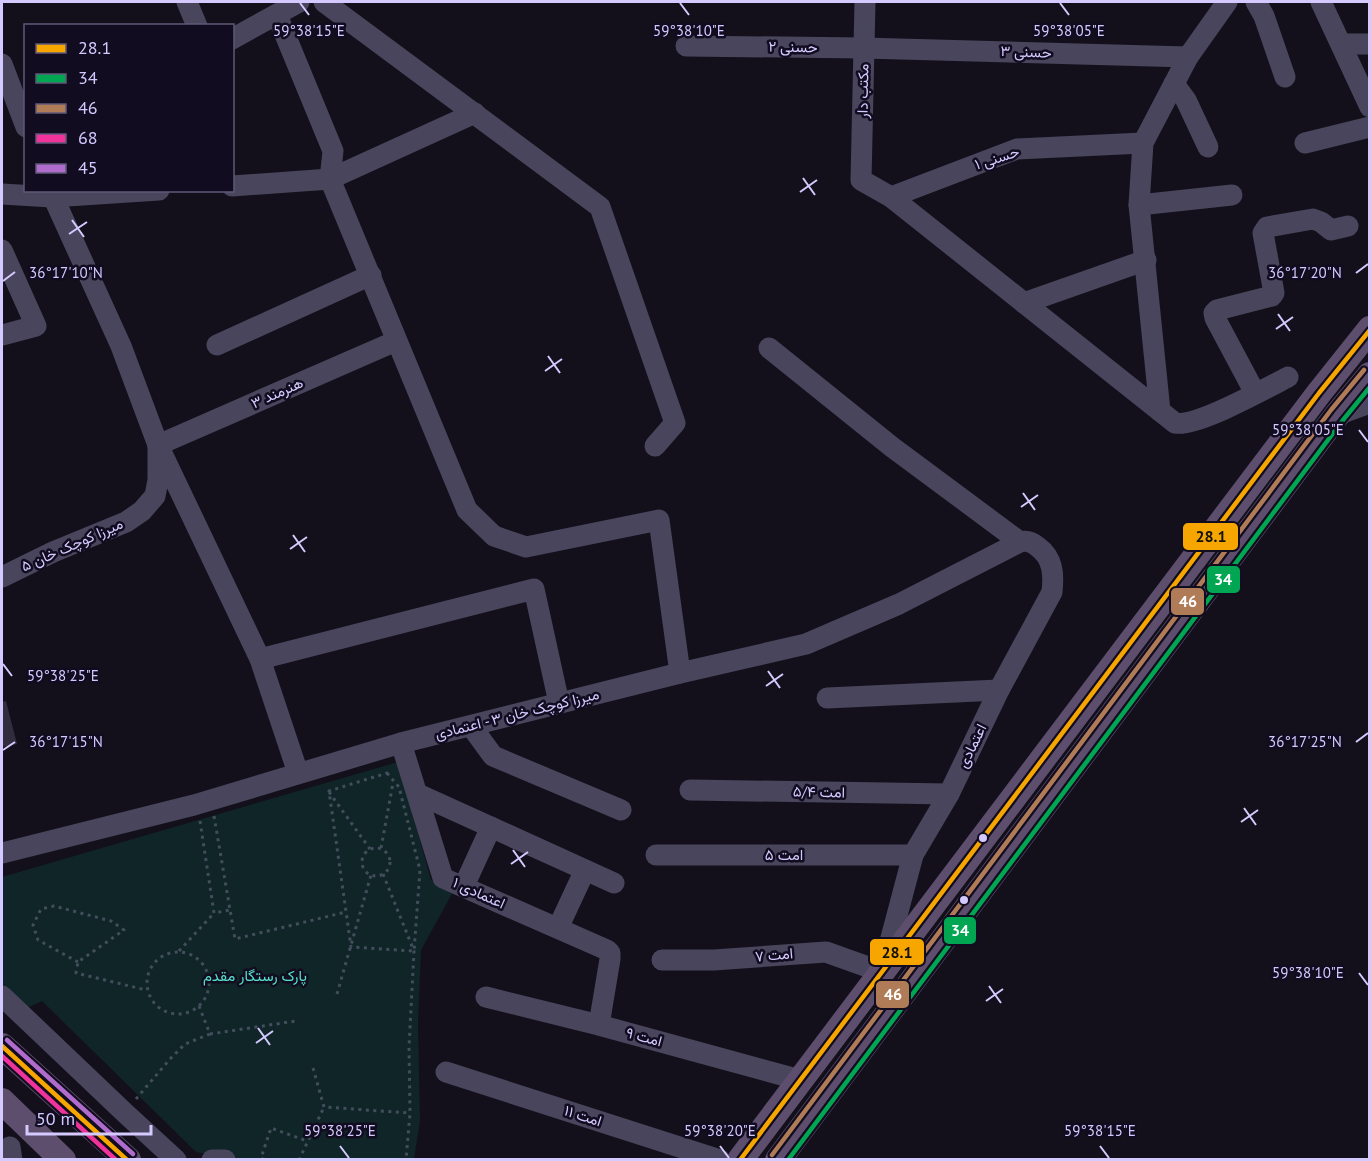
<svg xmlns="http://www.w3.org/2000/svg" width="1371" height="1161" font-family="'PT Sans',Vazirmatn,sans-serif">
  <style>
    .green { fill: #102527 }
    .building { fill: #312d3e }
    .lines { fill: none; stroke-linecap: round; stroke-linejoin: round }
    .path { stroke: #434e5c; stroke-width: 3; stroke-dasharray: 3 4.5; stroke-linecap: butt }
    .minor { stroke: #48455c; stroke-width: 21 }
    .major { stroke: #5d4e6d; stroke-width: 26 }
    .bus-1-casing { stroke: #110c1f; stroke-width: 9 }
    .bus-2-casing { stroke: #110c1f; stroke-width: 9 }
    .bus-3-casing { stroke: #110c1f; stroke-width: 9 }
    .bus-4-casing { stroke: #110c1f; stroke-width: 9 }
    .bus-5-casing { stroke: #110c1f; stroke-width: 9 }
    .bus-1 { stroke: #f7a600; stroke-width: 4.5 }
    .bus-2 { stroke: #00a651; stroke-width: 4.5 }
    .bus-3 { stroke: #b07c57; stroke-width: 4.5 }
    .bus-4 { stroke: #ef339a; stroke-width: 4.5 }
    .bus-5 { stroke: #b06ccc; stroke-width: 4.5 }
    .ticks { fill: none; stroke: #d5caff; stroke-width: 2 }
    .bus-dot { fill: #d5caff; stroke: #110c1f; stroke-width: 2 }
    .labels { text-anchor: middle; stroke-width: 5; stroke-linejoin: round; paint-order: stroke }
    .street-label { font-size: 15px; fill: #d5caff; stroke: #110c1f }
    .park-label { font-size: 15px; fill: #55e0cb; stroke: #110c1f }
    .ticks-label { font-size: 15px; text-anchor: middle; fill: #d5caff; stroke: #110c1f; stroke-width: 5; stroke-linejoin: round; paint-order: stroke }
    .line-badge { stroke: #110c1f; stroke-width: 2 }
    .badge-label { font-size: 16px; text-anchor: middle; font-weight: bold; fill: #fff }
    .pale-badge-label { font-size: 16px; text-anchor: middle; font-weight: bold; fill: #111 }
  </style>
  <rect width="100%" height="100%" fill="#13101b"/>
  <path class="green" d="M398 762 431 880 453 892 421 950 418 1024 420 1121 414 1159 237 1160 196 1152 42 1001 23 1010 2 991V877Z"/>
  <path class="building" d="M6 701 17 744 2 747V702Z"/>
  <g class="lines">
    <g class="path">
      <path d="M387 773 399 787 420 870 414 951 351 947 329 791Z"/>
      <path d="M329 792 370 849"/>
      <path d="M214 816 235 939 346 912"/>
      <path d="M200 821 214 913 230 910"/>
      <path d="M381 848 393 783"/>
      <circle cx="376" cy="862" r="14"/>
      <path d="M383 874 414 951 409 1047 410 1113 406 1160"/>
      <path d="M179 951 214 913"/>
      <circle cx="178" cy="983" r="31"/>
      <path d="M78 962 38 940 33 925 41 909 54 906 111 921 124 930 78 962 76 973 146 990"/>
      <path d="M337 994 371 875"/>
      <path d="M199 1006 210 1034 296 1021"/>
      <path d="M313 1068 324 1107 410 1113"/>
      <path d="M136 1099 170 1059 185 1044 210 1034"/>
      <path d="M264 1160 261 1158 271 1128 307 1141"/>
      <path d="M299 1160 324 1107"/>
    </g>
    <g class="minor">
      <path d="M187 2 197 26"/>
      <path d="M324 2 600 207 675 423 655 446"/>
      <path d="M865 2 861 180 891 197 1175 423C1195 428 1267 388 1288 377"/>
      <path d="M1256 2 1264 16 1285 77"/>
      <path d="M1321 2 1370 107"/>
      <path d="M277 15 333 151 330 179"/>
      <path d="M232 39 299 2"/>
      <path d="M1341 44H1370"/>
      <path d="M686 46 864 48 1188 57"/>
      <path d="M2 64 26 127"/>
      <path d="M1174 84 1186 100 1208 147"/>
      <path d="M1305 143 1370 127"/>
      <path d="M330 179 475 113"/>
      <path d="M232 186 330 179 467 510 494 536 526 547 659 520 680 673"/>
      <path d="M50 190 121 346 158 445 260 659 298 773"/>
      <path d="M2 194 52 197 159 190"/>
      <path d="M891 197 1017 149 1143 143"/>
      <path d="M1139 205 1232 195"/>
      <path d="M2 250 36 326 2 335"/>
      <path d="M1024 303 1146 260"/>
      <path d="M217 345 371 275"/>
      <path d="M769 348 892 447 1020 542"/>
      <path d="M1255 393 1215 318 1214 313 1217 310 1272 296 1274 293 1263 233 1267 227 1313 219 1321 222 1331 230 1348 226"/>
      <path d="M1160 411 1139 205 1143 143 1188 57 1227 2"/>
      <path d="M1337 415 1370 403"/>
      <path d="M2 577 53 552 126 522 142 511 155 496 158 480V445L396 341"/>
      <path d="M260 659 534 589 559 703"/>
      <path d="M827 698 999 690"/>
      <path d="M471 726 493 756 621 810"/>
      <path d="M401 743 443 878 607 950 610 953V959L599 1025"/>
      <path d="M690 790 949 794"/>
      <path d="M418 794 614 883"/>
      <path d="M2 853 194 805 401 743 680 673 806 644 899 604 1020 542C1027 540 1032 542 1038 547 1053 558 1054 574 1052 592L999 690 949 794 913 855 882 972 826 952 714 960H662"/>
      <path d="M656 855H913"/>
      <path d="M464 886 491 827"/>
      <path d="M558 928 585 870"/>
      <path d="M2 996 125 1113 176 1160"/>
      <path d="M486 997 599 1025 800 1080"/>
      <path d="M446 1072 720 1160"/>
      <path d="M10 1147 12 1160"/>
      <path d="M212 1160H225"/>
    </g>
    <g class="major">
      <path d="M2 1046 128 1160"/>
      <path d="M2 1101 63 1160"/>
      <path d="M740 1160 1319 393 1370 329"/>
      <path d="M778 1160 1337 415 1370 375"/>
    </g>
    <g class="bus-1-casing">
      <g id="bus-1">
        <path d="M2 1046 127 1160"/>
        <path d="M740 1160 1319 393 1370 330"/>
      </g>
    </g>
    <g class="bus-2-casing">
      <path id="bus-2" d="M788 1160 1343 420 1370 387"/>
    </g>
    <g class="bus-3-casing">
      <path id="bus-3" d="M772 1155 1331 410 1364 370"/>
    </g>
    <g class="bus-4-casing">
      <path id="bus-4" d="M2 1056 116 1160"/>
    </g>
    <g class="bus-5-casing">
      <path id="bus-5" d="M7 1040 133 1154"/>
    </g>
    <use href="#bus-1" class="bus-1"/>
    <use href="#bus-2" class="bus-2"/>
    <use href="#bus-3" class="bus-3"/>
    <use href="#bus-4" class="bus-4"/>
    <use href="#bus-5" class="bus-5"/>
  </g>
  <path class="ticks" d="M300 3 309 15M680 3 689 15M1060 3 1069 15M803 178 815 195M800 192 817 180M72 220 84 237M69 234 87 222M1356 273 1368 264M3 281 15 272M1278 314 1290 331M1276 329 1293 317M548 356 560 373M545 371 562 359M1359 430 1368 442M1023 493 1035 510M1021 507 1038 495M293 535 305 552M290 549 307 537M3 664 12 676M768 671 780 688M766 686 783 674M1356 742 1368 733M3 750 15 742M1244 808 1256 825M1241 822 1258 810M513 850 525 867M511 864 528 852M1359 973 1368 985M989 986 1001 1003M986 1001 1003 989M258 1028 270 1045M256 1043 273 1031M340 1146 349 1158M720 1146 729 1158M1100 1146 1109 1158"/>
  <g class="bus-dot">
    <circle cx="983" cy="838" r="5"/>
    <circle cx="964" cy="900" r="5"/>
  </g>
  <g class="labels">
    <g class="street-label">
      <text transform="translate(793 47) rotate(1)" y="5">حسنی ۲</text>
      <text transform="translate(1026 52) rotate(2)" y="5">حسنی ۳</text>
      <text transform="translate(863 91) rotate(-89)" y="5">مکتب دار</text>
      <text transform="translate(997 158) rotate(-18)" y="5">حسنی ۱</text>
      <text transform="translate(277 393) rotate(-24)" y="5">هنرمند ۳</text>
      <text transform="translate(72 545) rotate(-24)" y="5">میرزا کوچک خان ۵</text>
      <text transform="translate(517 714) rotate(-14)" y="5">میرزا کوچک خان ۳ - اعتمادی</text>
      <text transform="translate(972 746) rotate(-64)" y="5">اعتمادی</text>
      <text transform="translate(819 792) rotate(1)" y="5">امت ۵/۴</text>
      <text x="784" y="860">امت ۵</text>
      <text transform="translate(479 893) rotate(24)" y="5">اعتمادی ۱</text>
      <text transform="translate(774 955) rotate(-5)" y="5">امت ۷</text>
      <text transform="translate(644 1037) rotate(15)" y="5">امت ۹</text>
      <text transform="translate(583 1116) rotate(18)" y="5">امت ۱۱</text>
    </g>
    <g class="park-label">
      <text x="255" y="981">پارک رستگار مقدم</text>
    </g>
  </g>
  <g class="ticks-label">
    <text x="309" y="36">59°38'15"E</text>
    <text x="689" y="36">59°38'10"E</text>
    <text x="1069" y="36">59°38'05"E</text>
    <text x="66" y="278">36°17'10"N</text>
    <text x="1305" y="278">36°17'20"N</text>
    <text x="1308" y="435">59°38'05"E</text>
    <text x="63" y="681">59°38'25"E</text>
    <text x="66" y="747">36°17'15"N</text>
    <text x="1305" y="747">36°17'25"N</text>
    <text x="1308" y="978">59°38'10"E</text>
    <text x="340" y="1136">59°38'25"E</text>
    <text x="720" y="1136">59°38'20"E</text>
    <text x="1100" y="1136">59°38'15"E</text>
  </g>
  <g class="line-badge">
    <rect x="1182" y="522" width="57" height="29" rx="6" fill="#f7a600"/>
    <rect x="1206" y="565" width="35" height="29" rx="6" fill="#00a651"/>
    <rect x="1170" y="587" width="35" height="29" rx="6" fill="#b07c57"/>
    <rect x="943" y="916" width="34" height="29" rx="6" fill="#00a651"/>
    <rect x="869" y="938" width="56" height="28" rx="6" fill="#f7a600"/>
    <rect x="875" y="980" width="35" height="29" rx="6" fill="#b07c57"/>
  </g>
  <g class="badge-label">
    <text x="1223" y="585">34</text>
    <text x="1188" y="607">46</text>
    <text x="960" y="936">34</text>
    <text x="893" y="1000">46</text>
  </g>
  <g class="pale-badge-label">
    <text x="1211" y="542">28.1</text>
    <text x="897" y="958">28.1</text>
  </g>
  <rect width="1371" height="1161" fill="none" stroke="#d5caff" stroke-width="6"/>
  <rect x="24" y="24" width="210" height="168" fill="#110c1f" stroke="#5f5879" stroke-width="1.5"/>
  <rect x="36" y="44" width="30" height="9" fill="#f7a600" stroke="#5f5879" stroke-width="1.5"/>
  <text x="78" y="54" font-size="18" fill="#d5caff">28.1</text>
  <rect x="36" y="74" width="30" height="9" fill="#00a651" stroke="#5f5879" stroke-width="1.5"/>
  <text x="78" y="84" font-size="18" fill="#d5caff">34</text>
  <rect x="36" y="104" width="30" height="9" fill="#b07c57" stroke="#5f5879" stroke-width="1.5"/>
  <text x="78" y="114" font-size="18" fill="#d5caff">46</text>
  <rect x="36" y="134" width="30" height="9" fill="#ef339a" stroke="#5f5879" stroke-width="1.5"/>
  <text x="78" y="144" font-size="18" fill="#d5caff">68</text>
  <rect x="36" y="164" width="30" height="9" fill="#b06ccc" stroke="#5f5879" stroke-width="1.5"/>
  <text x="78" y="174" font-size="18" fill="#d5caff">45</text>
  <path d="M27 1125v9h124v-9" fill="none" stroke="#d5caff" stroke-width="3"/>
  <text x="36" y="1125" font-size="18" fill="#d5caff" stroke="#110c1f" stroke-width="4.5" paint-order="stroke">50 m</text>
</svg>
